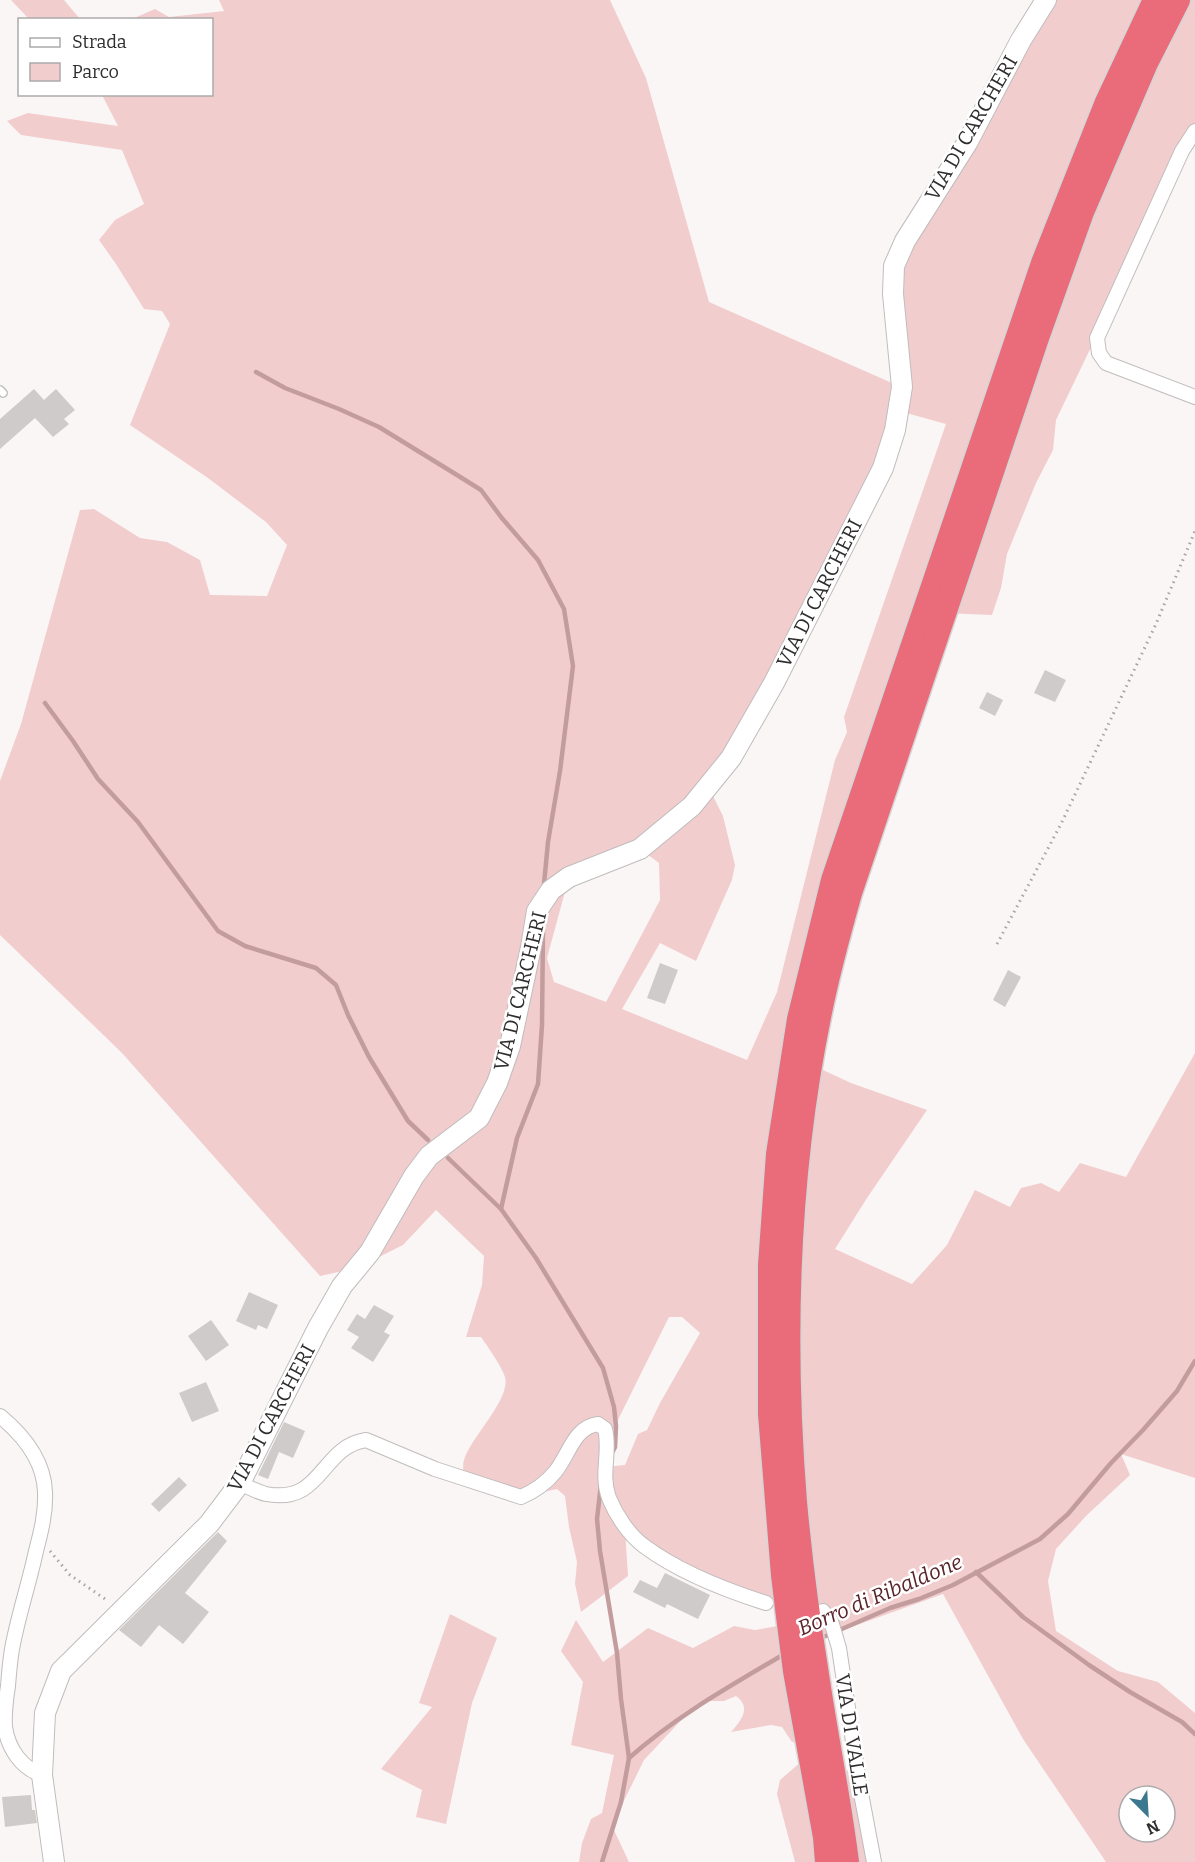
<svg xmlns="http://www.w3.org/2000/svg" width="1195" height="1862" font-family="Bitter,serif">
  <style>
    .green { fill: #f2cdce; fill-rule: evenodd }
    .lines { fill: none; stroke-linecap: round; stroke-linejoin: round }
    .stream { stroke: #c39c9e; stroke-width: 4.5 }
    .building { fill: #d0cbcb }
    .lane-casing { stroke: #c1bcbc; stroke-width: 10 }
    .street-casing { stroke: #c1bcbc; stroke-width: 16 }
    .secondary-casing { stroke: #c1bcbc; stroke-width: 22 }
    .highway-casing { stroke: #d5d5d5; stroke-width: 27 }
    .path { stroke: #a7a3a3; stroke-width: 3; stroke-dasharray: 1.5 4.5; stroke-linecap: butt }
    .lane { stroke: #fff; stroke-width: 7 }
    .street { stroke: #fff; stroke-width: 14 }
    .secondary { stroke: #fff; stroke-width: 20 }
    .highway { stroke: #ea6b79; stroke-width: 24 }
    .labels { text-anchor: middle; stroke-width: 5; stroke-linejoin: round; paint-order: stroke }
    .street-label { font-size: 20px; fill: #2f2d2d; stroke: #fff }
    .water-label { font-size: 21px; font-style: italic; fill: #58242a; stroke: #fff }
  </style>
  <rect width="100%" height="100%" fill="#fbf6f6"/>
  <g class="green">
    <path d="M11 0H64L80 19H29Z"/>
    <path d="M219 0H610L646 78 709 302 901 387 894 266 1046 0H1155L814 956 787 1606 766 1603 722 1589 625 1529 628 1576 581 1612 575 1584 577 1562 569 1527 565 1496 557 1489 521 1497 464 1479C464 1473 462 1466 464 1460 471 1437 511 1399 505 1377 502 1367 488 1347 481 1337H466L482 1285 484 1256 436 1210 403 1245 357 1268 320 1276 122 1053 0 935V781L21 724 80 510 94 509 140 538 167 542 200 560 210 595 267 596 287 545 266 522 208 478 130 425 170 324 162 311 144 309 116 264 99 240 115 220 144 204 122 150 21 135 7 121 28 113 118 126 102 95 212 94V20L132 19 155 9 169 17 224 11ZM899 411 946 424 844 717 847 732 835 760 777 992 747 1060 622 1009 660 943 696 961 732 880 735 865 723 816 708 786 883 468ZM640 849 659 863 660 900 606 1002 554 982 547 958 569 877ZM669 1317H682L700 1333 660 1403 647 1430 638 1434 625 1465 604 1467 608 1440Z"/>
    <path d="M1178 0H1195V131L1056 420 1053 450 1036 483 1007 554 1001 588 992 615 943 613 1037 338Z"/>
    <path d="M1195 1053V1478L1121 1454 1130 1475 1086 1516 1056 1549 1048 1581 1056 1631 1118 1671 1158 1682 1195 1713V1862H1106L1023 1739 943 1594 846 1629 812 1637 790 1405 810 1064 851 1083 927 1110 867 1198 835 1249 912 1284 947 1245 975 1190 1010 1207 1021 1188 1041 1183 1059 1192 1080 1163 1126 1177ZM1129 1796H1165V1832H1129Z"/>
    <path d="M450 1614 497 1638 472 1703 446 1824 416 1817 422 1790 381 1769 432 1707 419 1703Z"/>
    <path d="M576 1620 603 1662 648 1628 693 1648 734 1626 755 1630 789 1624 807 1739 792 1742 782 1727 771 1725 731 1732C741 1720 752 1708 736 1696L724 1701H706L687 1714 644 1760 616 1817 613 1828 629 1862H579L582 1843 591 1819 602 1813 614 1755 571 1745 583 1682 561 1651Z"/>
    <path d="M810 1754 827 1862H795L777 1794 780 1780Z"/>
    <path d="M858 1770 874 1862H847L833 1771Z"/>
  </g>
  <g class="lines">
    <g class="stream">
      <path d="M256 372 285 388 339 409 379 427 457 475 481 490 501 517 538 560 564 609 573 666 560 771 548 842 544 884"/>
      <path d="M45 703 73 741 98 779 138 822 218 931 245 946 316 968 336 985 348 1015 369 1057 408 1121 428 1140"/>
      <path d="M448 1158 501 1209 536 1258 603 1368 614 1407 616 1426 615 1447 612 1453"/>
      <path d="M501 1209 517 1138 538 1084 542 1025 543 930"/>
      <path d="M601 1484 597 1519 600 1551 617 1653 621 1699 629 1758 621 1802 602 1862"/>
      <path d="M976 1572 1023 1617 1089 1665 1130 1692 1182 1722 1195 1734"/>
      <path d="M819 1639 890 1608 919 1599 953 1585 1040 1539 1068 1514 1111 1463 1143 1430 1177 1391 1195 1361"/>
      <path d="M629 1758C676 1716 732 1685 786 1653"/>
    </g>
  </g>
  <g class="building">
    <path d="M34 389 44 400 56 389 75 410 64 419 69 424 53 437 35 418 0 449V419Z"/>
    <path d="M1045 670 1066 680 1055 702 1034 693Z"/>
    <path d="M987 692 1003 700 995 716 979 708Z"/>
    <path d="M660 963 678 970 665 1004 647 998Z"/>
    <path d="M1008 970 1021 977 1005 1007 993 1000Z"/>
    <path d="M249 1292 278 1305 267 1329 258 1325 256 1330 236 1321Z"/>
    <path d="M374 1305 394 1316 384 1332 390 1335 373 1362 351 1348 359 1337 347 1330 357 1314 365 1319Z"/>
    <path d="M211 1320 229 1345 206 1361 188 1336Z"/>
    <path d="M206 1382 219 1411 192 1422 179 1393Z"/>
    <path d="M284 1422 305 1431 293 1458 279 1452 268 1479 258 1475Z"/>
    <path d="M179 1477 187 1485 159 1512 151 1504Z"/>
    <path d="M218 1532 227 1541 185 1593 209 1612 183 1644 159 1625 141 1647 119 1630Z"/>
    <path d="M665 1573 710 1595 698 1619 667 1604 665 1608 633 1592 640 1580 657 1588Z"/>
    <path d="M31 1795 32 1810H35L37 1823 5 1827 2 1797Z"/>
  </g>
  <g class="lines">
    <g class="lane-casing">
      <path id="lane" d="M0 390 3 393"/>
    </g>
    <g class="street-casing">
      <g id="street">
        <path d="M1195 131 1182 151 1097 338 1099 353 1106 363 1195 397"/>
        <path d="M0 1416C23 1435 44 1460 45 1492 46 1512 41 1532 36 1551 29 1584 18 1616 12 1649 10 1661 9 1673 8 1686 6 1699 4 1713 5 1727 8 1748 21 1768 42 1775"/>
        <path d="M240 1483C248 1487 257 1492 266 1494 323 1505 320 1447 366 1440L435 1469 521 1497C535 1491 546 1483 555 1472 569 1455 574 1427 598 1424L605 1429C611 1452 600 1473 609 1498 616 1515 629 1535 644 1546 679 1572 725 1590 766 1603"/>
        <path d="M823 1611 831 1621 839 1648 860 1788 874 1862"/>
      </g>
    </g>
    <g class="secondary-casing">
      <path id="secondary" d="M54 1862 42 1775 45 1713 61 1671 209 1524 240 1483 318 1328 342 1286 370 1252 414 1176 429 1156 479 1118 497 1083 510 1046 531 947 537 911 551 890 569 877 640 849 692 806 731 758 774 683 883 468 895 430 902 387 893 294 894 266 905 241 967 143 1021 40 1046 0"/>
    </g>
    <g class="highway-casing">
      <g id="highway">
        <path d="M827 1862 825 1837 795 1671 789 1624 783 1575 770 1414V1265L778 1154 799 1019 833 880 1043 263 1107 102 1155 0"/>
        <path d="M847 1862C839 1797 825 1732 816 1668 807 1613 800 1556 795 1502 782 1339 787 1172 820 1012 828 972 839 932 850 893L1037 338 1082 212 1146 63 1178 0"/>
      </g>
    </g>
    <g class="path">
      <path d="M997 944 1061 824 1156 624 1195 531"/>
      <path d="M50 1551 70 1575 108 1601"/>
    </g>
    <use href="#lane" class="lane"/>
    <use href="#street" class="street"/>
    <use href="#secondary" class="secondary"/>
    <use href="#highway" class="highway"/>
  </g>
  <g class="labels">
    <g class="street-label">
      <text transform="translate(971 128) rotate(-60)" y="7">VIA DI CARCHERI</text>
      <text transform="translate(819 593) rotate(-63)" y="7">VIA DI CARCHERI</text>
      <text transform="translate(520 991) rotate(-76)" y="7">VIA DI CARCHERI</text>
      <text transform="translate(271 1418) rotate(-62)" y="7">VIA DI CARCHERI</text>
      <text transform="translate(852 1735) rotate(81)" y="7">VIA DI VALLE</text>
    </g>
    <g class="water-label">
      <text transform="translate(880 1595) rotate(-23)" y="7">Borro di Ribaldone</text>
    </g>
  </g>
  <rect x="18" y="18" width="195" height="78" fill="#ffffff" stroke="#acabab" stroke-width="1.5"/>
  <rect x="30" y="38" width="30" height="9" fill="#ffffff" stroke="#acabab" stroke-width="1.5"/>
  <text x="72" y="48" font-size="18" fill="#2f2d2d">Strada</text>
  <rect x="30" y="63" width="30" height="18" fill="#f2cdce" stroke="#acabab" stroke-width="1.5"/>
  <text x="72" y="78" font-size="18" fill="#2f2d2d">Parco</text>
  <g transform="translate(1147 1814) rotate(156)"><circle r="28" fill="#ffffff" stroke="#acabab" stroke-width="1.5"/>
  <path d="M0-4.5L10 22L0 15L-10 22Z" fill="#3b778e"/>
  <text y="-9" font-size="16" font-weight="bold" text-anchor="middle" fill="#2f2d2d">N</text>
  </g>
</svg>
